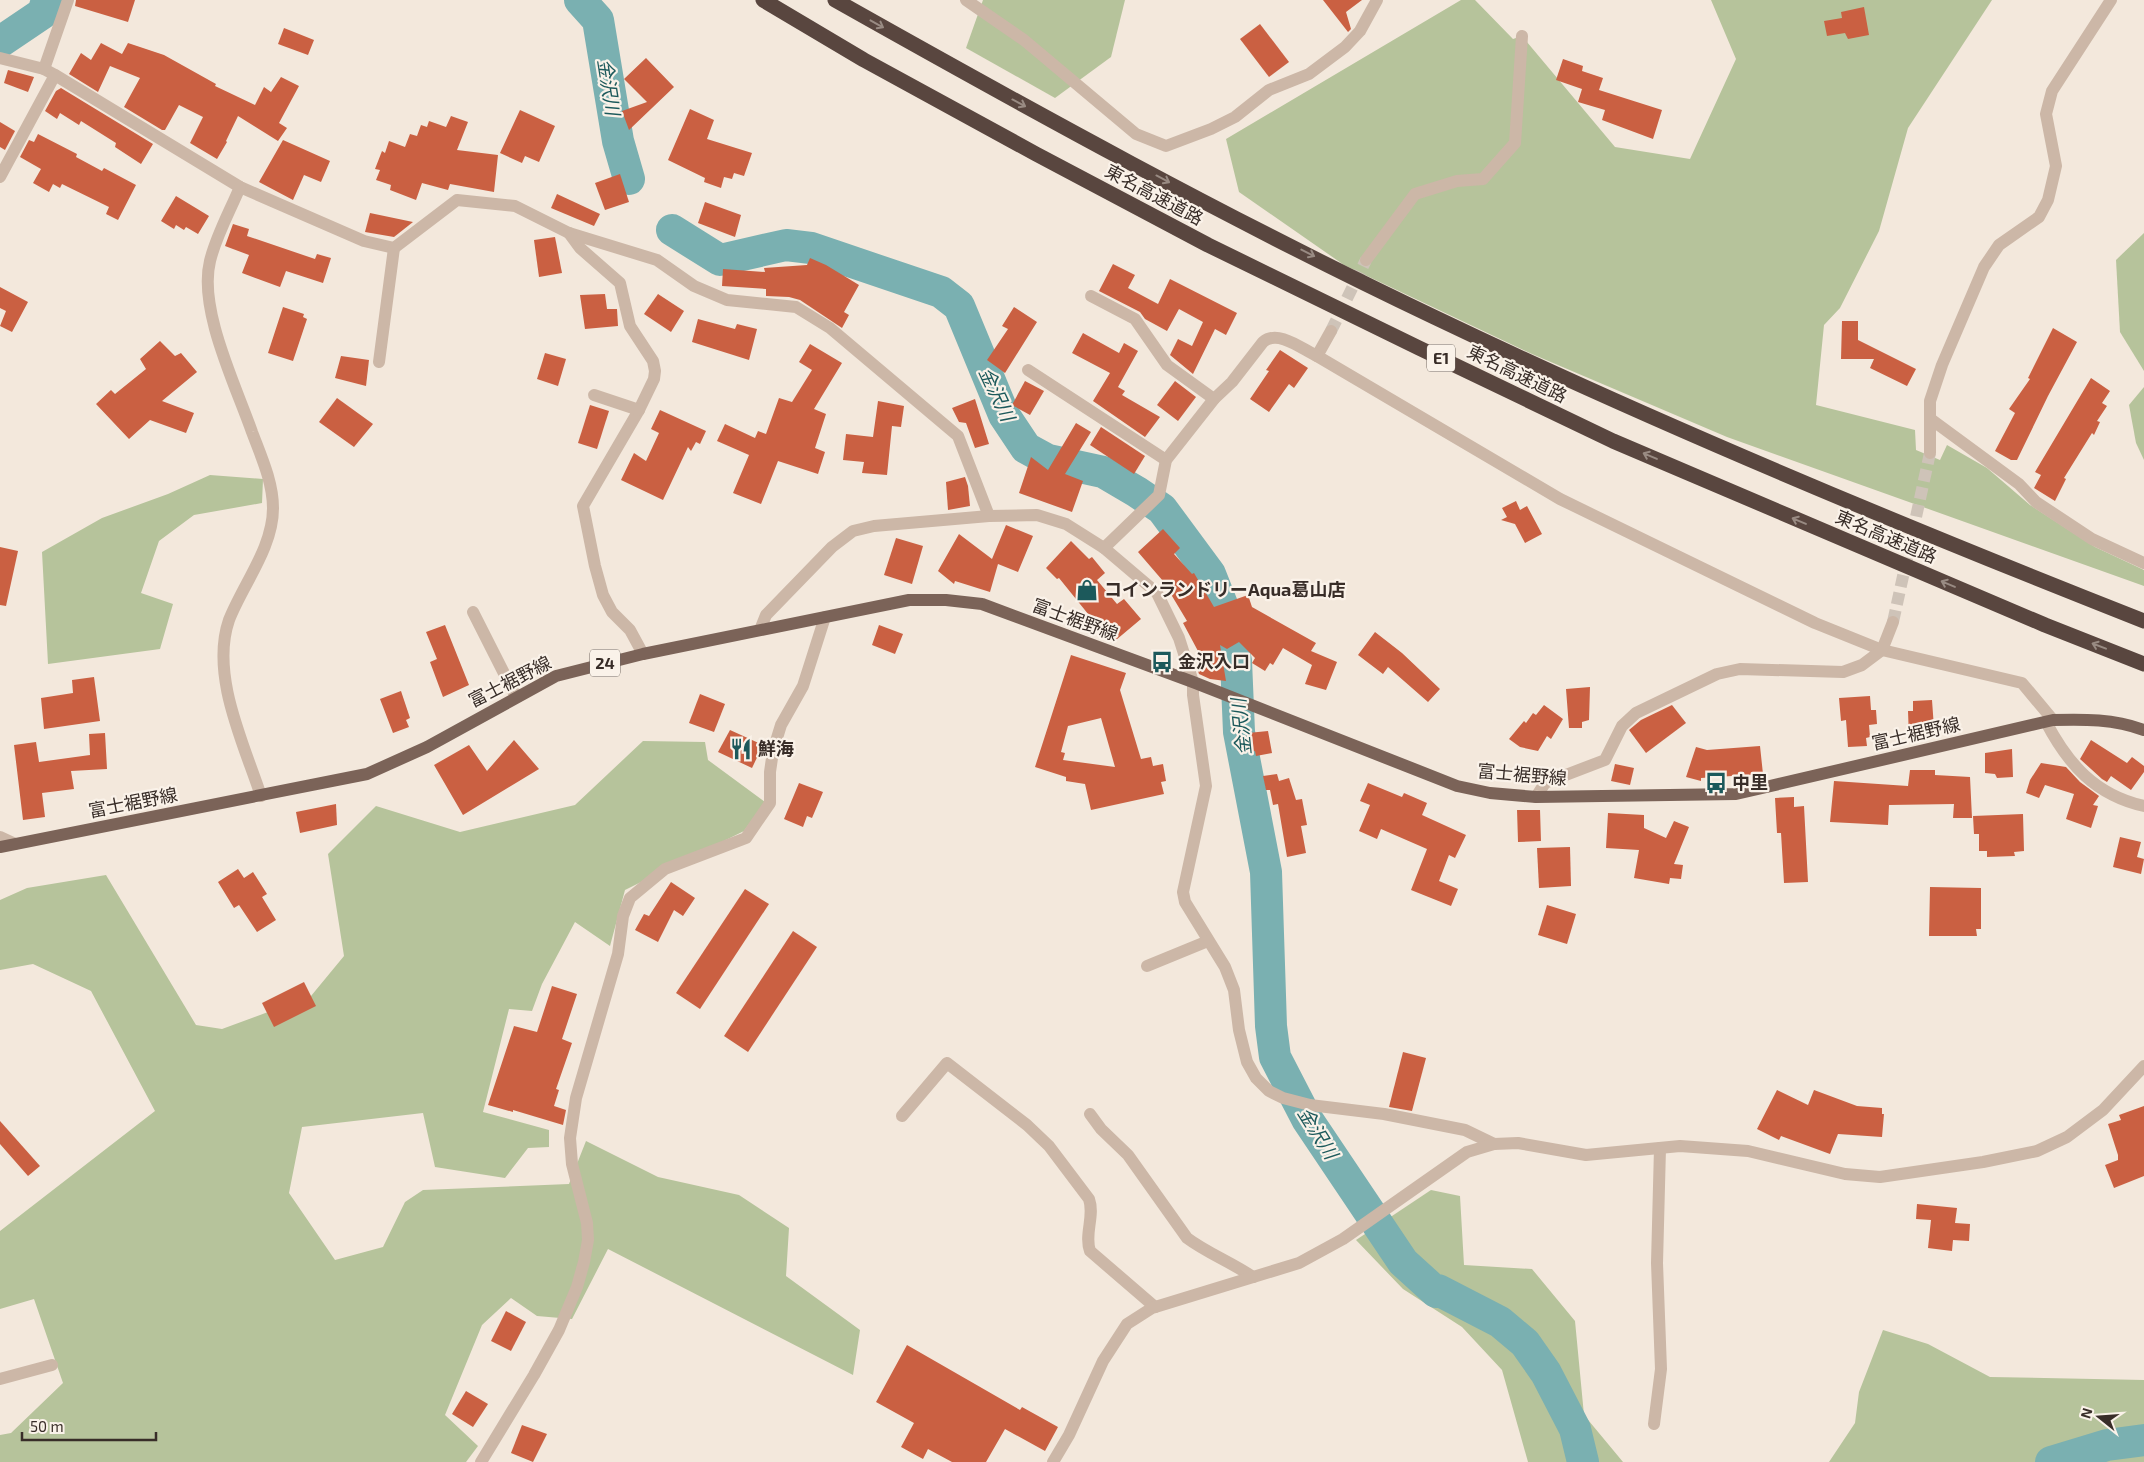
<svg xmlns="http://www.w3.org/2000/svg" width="2144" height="1462" font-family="'Exo 2','Noto Sans JP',sans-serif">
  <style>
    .green { fill: #b6c39b }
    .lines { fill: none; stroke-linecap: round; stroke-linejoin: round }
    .river { stroke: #7ab0b1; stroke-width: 32 }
    .building { fill: #ca6042; fill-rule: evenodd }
    .street-tunnel { stroke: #cec3b8; stroke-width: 12; stroke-dasharray: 12 6; stroke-linecap: butt }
    .street { stroke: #ccb7a7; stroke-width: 12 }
    .primary { stroke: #7b6358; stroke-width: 12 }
    .highway { stroke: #59463f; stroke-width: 15 }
    .oneway { stroke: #998b83 }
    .labels { text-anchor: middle; stroke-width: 4.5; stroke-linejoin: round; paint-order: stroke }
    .shield { fill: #faf2e9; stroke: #726862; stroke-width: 1 }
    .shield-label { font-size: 16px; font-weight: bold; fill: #382d28 }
    .street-label { font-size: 18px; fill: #382d28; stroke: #faf2e9 }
    .poi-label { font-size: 18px; font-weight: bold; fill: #382d28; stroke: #faf2e9; text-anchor: start }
    .water-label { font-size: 19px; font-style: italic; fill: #1c595b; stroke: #faf2e9 }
  </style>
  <rect width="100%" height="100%" fill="#f3e8dc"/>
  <g class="green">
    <path d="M983 0H1125L1111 57 1055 98 966 48Z"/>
    <path d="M1461 0H1475L1513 39 1522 36 1615 147 1690 159 1736 59 1711 0H1992L1908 128 1879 231 1840 308 1824 325 1816 405 1915 430 1916 450 1940 460 1947 445 1987 468 2030 505 2095 547 2144 570V586L1727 437 1532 354 1344 265 1239 192 1226 139Z"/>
    <path d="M2144 233V371L2120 332 2116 260Z"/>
    <path d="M2144 387V460L2136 443 2129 405Z"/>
    <path d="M210 475 263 479 262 503 194 515 159 541 141 593 173 604 160 649 48 664 42 552 102 518 168 494Z"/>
    <path d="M643 741 705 742 708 760 765 802 744 831 625 890 610 946 575 922 542 984 532 1011 509 1009 483 1112 549 1130V1147L528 1148 505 1178 435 1167 423 1113 302 1127 289 1193 335 1260 383 1247 405 1202 423 1190 569 1184 586 1141 658 1177 739 1195 789 1228 786 1276 860 1330 853 1375 608 1249 572 1319 537 1316 511 1298 482 1325 445 1415 478 1446 466 1462H0V1435L11 1433 63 1383 34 1299 0 1309V1231L155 1111 91 991 33 964 0 970V900L27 888 106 875 196 1025 222 1029 311 996 344 956 328 854 376 806 460 832 575 805Z"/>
    <path d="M1431 1190 1460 1196 1464 1265 1532 1269 1575 1321 1584 1415 1623 1462H1528L1502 1370 1462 1327 1403 1289 1356 1240Z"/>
    <path d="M1883 1330 1928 1344 1990 1377 2144 1380V1462H1829L1855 1423 1859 1392Z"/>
  </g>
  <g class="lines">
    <g class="river">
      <path d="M580 0 598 20 618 141 629 179"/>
      <path d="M0 42 43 13 47 0"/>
      <path d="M672 230 720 260 786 245 811 248 941 292 959 306 1004 415 1026 448 1048 460 1103 472 1137 492 1162 509 1210 574 1223 607 1236 661 1239 732 1266 872 1271 1026 1275 1057 1307 1119 1403 1262 1436 1292 1438 1290 1500 1322 1525 1343 1546 1373 1575 1429 1583 1462"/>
      <path d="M2051 1462 2107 1445 2144 1440"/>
    </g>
  </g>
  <g class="building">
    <path d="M76 0H135L128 22 75 6Z"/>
    <path d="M1323 0H1362L1346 12 1351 29 1348 32Z"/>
    <path d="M1864 7 1869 35 1848 39 1845 33 1827 36 1824 21 1842 18 1841 12Z"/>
    <path d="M1260 24 1289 62 1269 77 1240 39Z"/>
    <path d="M284 28 314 40 308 55 278 44Z"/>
    <path d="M101 43 122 54 128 43 164 55 216 84 215 86 255 105 264 87 271 92 281 77 299 86 279 123 287 128 278 141 238 116 226 141 227 142 217 159 190 143 203 117 179 105 165 130H162L124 107 140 78 110 66 98 92 69 74 81 53 91 60Z"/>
    <path d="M646 58 674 87 629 130 622 111 647 102 624 79Z"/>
    <path d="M1563 59 1583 66 1582 71 1603 78 1599 90 1662 110 1653 139 1602 120 1605 110 1578 102 1582 89 1556 80Z"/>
    <path d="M8 70 34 77 28 92 4 83Z"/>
    <path d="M61 88 153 144 141 164 115 147 116 143 81 121 79 125 60 113 57 119 45 111 56 91Z"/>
    <path d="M690 109 714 120 707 139 752 153 744 176 734 173 732 179 724 177 721 188 704 182 705 178 668 160Z"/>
    <path d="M520 110 555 126 539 162 525 156 522 163 500 153Z"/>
    <path d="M451 116 468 122 457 150 498 155 494 192 450 184 448 190 422 183 416 200 390 190 391 185 376 180 380 170 375 169 382 151 385 153 389 141 405 147 410 134 417 136 421 125 427 127 429 121 446 127Z"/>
    <path d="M0 122 15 131 5 150 0 147Z"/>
    <path d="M38 134 77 154 76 157 102 171 104 168 136 185 118 220 106 214 109 207 62 184 60 188 53 184 49 192 33 183 41 169 20 157 29 140 34 142Z"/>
    <path d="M283 140 330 161 321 182 304 175 293 200 259 182Z"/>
    <path d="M620 174 629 202 605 210 595 183Z"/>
    <path d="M557 194 600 214 594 226 551 208Z"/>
    <path d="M176 196 209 216 198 234 186 227 184 230 176 225 174 229 161 221Z"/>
    <path d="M705 202 741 215 735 237 698 223Z"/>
    <path d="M370 213 413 222 394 237 365 232Z"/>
    <path d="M233 224 249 229 247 236 315 259 317 254 331 258 323 283 286 271 280 287 242 273 249 255 225 246Z"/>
    <path d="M555 237 562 273 539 277 534 240Z"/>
    <path d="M810 258 826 265 859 285 844 312 849 315 842 328 800 300 789 297 766 296V289L722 286 723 269 765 272 764 268 807 265Z"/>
    <path d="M1113 264 1135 275 1128 288 1158 304 1170 279 1237 313 1226 335 1215 329 1193 374 1170 355 1178 339 1192 346 1203 322 1179 309 1167 331 1145 319 1140 312 1099 291Z"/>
    <path d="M0 287 28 302 12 332 0 326 6 311 0 308Z"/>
    <path d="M605 294 607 309H617L618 326 585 329 580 295Z"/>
    <path d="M658 294 684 311 671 332 644 314Z"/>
    <path d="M283 307 304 314 303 317 307 319 293 361 268 353Z"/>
    <path d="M1014 307 1037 322 1005 373 987 360 1008 329 1002 326Z"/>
    <path d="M698 319 735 329 737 324 757 329 749 360 692 342Z"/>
    <path d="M1842 321H1858V340L1916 369 1907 386 1870 368 1874 359H1841Z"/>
    <path d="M2053 328 2077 342 2048 396 2017 460H2011L1995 451 2015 413 2009 409 2030 379 2028 378Z"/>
    <path d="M1083 333 1119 353 1124 343 1138 351 1118 387 1125 391 1122 395 1160 417 1145 437 1093 401 1110 373 1072 353Z"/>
    <path d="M160 341 175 356 181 353 197 372 162 401 194 413 186 433 150 420 129 439 96 404 111 390 115 394 146 369 140 359Z"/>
    <path d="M810 344 842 363 814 409 826 414 815 448 825 452 818 474 778 461 761 504 733 493 749 455 717 441 725 424 755 438 758 431 766 434 779 398 792 402 812 370 799 362Z"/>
    <path d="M1280 350 1308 368 1294 388 1289 384 1269 412 1250 399 1269 371 1266 370Z"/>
    <path d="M545 353 566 359 558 386 537 379Z"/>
    <path d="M341 356 369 360 366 386 335 378Z"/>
    <path d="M2091 378 2110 391 2102 403 2107 406 2097 421 2100 422 2094 435 2092 433 2064 478 2066 479 2055 501 2034 488 2041 475 2035 472Z"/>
    <path d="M1025 381 1044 391 1030 415 1012 405Z"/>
    <path d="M1175 381 1196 397 1178 421 1157 405Z"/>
    <path d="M337 398 373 424 354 447 319 422Z"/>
    <path d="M975 399 989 444 975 448 966 423 959 422 952 408Z"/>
    <path d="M878 401 904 406 901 427 892 426 887 475 862 473 864 462 843 460 846 434 873 437Z"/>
    <path d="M590 405 609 411 597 449 578 443Z"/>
    <path d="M660 410 706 431 700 444 696 442 691 451 688 447 663 500 621 480 634 453 646 461 659 433 651 429Z"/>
    <path d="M1076 423 1091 432 1065 474 1083 481 1072 512 1019 493 1031 457 1048 470Z"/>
    <path d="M1101 427 1145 456 1134 474 1090 445Z"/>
    <path d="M965 477 968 486 970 506 948 510 946 482Z"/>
    <path d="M1516 501 1520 510 1527 506 1542 534 1525 543 1515 524 1501 520 1507 517 1502 508Z"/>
    <path d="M1006 525 1033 536 1018 572 998 564 990 592 955 581 954 584 938 571 959 534 992 559Z"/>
    <path d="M1163 529 1180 548 1174 554 1192 574 1194 573 1214 607 1248 595 1252 607 1316 643 1311 651 1337 662 1326 690 1305 684 1312 665 1283 648 1273 665 1270 663 1265 671 1252 663 1255 658 1239 642 1227 649 1220 645 1226 681 1210 679 1199 674 1198 671 1206 666 1183 623 1187 621 1163 581 1138 552Z"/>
    <path d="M896 538 923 546 912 584 884 575Z"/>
    <path d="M1071 541 1089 559 1092 557 1105 573 1097 580 1117 604 1124 599 1141 619 1116 640 1105 626 1101 630 1059 578 1057 579 1046 568Z"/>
    <path d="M0 547 18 551 6 606 0 605Z"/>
    <path d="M445 625 469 685 443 697 430 662 437 659 426 632Z"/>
    <path d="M879 625 903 634 895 654 872 645Z"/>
    <path d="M1375 632 1402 653 1440 689 1428 702 1388 667 1383 674 1358 655Z"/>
    <path d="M1071 655 1126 673 1120 690 1141 759 1151 757 1153 766 1163 764 1166 781 1161 782 1164 794 1091 810 1085 784 1066 781V777L1035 767ZM1101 718 1115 767 1063 760 1065 753 1061 752 1068 726Z"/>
    <path d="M94 677 100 721 44 729 41 698 73 693 72 680Z"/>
    <path d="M1590 687 1589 720 1582 722V728H1569L1566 689Z"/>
    <path d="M401 691 410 718 406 720 409 727 393 733 380 699Z"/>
    <path d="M700 694 725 704 714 732 689 723Z"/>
    <path d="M1870 696 1871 710H1876L1877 724 1869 725 1870 737 1866 738 1867 746 1848 747 1846 720 1841 721 1839 698Z"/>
    <path d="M1932 700 1934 728H1927L1928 737 1909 738 1908 711H1913V701Z"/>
    <path d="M1544 705 1563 719 1551 739 1547 736 1538 751 1520 747 1509 739 1524 721 1526 723 1533 713 1536 715Z"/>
    <path d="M1672 705 1686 723 1646 753 1629 730 1641 720Z"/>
    <path d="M730 730 763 745 752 768 718 752Z"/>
    <path d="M1268 731 1272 753 1256 756 1255 751 1251 752 1248 733Z"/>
    <path d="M105 733 107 769 71 771 74 789 42 793 45 817 23 820 14 745 36 742 39 762 90 755 89 734Z"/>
    <path d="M514 740 539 769 463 815 434 765 469 745 487 771Z"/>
    <path d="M2091 740 2127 763 2132 757 2144 766V772L2131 790 2111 776 2107 782 2102 779 2080 759Z"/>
    <path d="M1760 746 1763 774 1701 778V781L1686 777 1696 747 1707 750Z"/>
    <path d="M2012 749 2013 777 1997 778 1995 774 1985 773V753Z"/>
    <path d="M2041 763 2066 767 2080 782 2099 796 2093 805 2098 806 2091 828 2066 819 2074 794 2045 785 2039 798 2026 793 2030 780Z"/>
    <path d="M1615 764 1634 768 1630 785 1611 781Z"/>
    <path d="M1910 770H1935V775L1970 777 1972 818H1953L1954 804 1889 805 1888 825 1830 822 1834 781 1908 786Z"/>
    <path d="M1277 774 1279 781 1289 778 1296 800 1302 799 1307 825 1301 826 1306 853 1287 857 1278 804 1273 805 1270 790H1266L1263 776Z"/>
    <path d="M799 783 823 792 812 818 807 816 803 827 784 819Z"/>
    <path d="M1368 783 1402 797 1404 793 1427 803 1422 815 1466 835 1455 858 1449 855 1439 881 1458 889 1451 906 1411 890 1427 849 1381 829 1377 839 1359 831 1370 805 1360 801Z"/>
    <path d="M1794 797V807L1804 806 1808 882 1784 883 1781 833H1777L1775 798Z"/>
    <path d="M336 804 337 825 300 833 296 812Z"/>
    <path d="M1517 810H1540L1541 841 1518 842Z"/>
    <path d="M1608 813 1644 815V828L1666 838 1674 821 1689 827 1674 864 1683 865 1681 879 1670 878 1669 884 1634 878 1639 850 1606 848Z"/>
    <path d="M2023 814 2024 851 2014 852 2015 856 1987 857V851H1979V834H1974L1973 816Z"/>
    <path d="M2120 837 2141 842 2137 857 2144 859 2141 874 2113 867Z"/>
    <path d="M1570 847 1571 886 1539 888 1537 848Z"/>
    <path d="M238 869 244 878 253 872 267 894 262 897 276 920 257 932 239 905 234 908 218 882Z"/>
    <path d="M671 882 695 898 683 916 674 910 658 942 635 930 644 914 649 916Z"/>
    <path d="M1930 887 1981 888V929H1976L1977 936H1929Z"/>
    <path d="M745 889 769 904 700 1009 676 993Z"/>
    <path d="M1547 905 1576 914 1567 944 1538 935Z"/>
    <path d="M793 931 817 947 748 1052 724 1036Z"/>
    <path d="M304 982 316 1006 274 1027 262 1003Z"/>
    <path d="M552 986 577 994 562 1039 572 1043 556 1089 559 1090 554 1106 566 1110 563 1125 513 1110V1112L488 1105 514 1026 537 1032Z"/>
    <path d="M1403 1052 1426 1058 1412 1111 1389 1107Z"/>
    <path d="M1777 1090 1808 1105 1814 1090 1857 1106 1882 1108V1114H1884L1882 1137 1838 1134 1830 1154 1781 1136 1779 1140 1757 1129Z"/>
    <path d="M2144 1106V1176L2114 1188 2105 1165 2118 1160V1155L2108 1124 2121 1120 2119 1115Z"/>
    <path d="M0 1121 40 1166 28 1176 0 1144Z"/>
    <path d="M1917 1204 1957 1208 1955 1223 1970 1224 1969 1241 1953 1240 1952 1251 1928 1248 1931 1220 1916 1219Z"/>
    <path d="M506 1311 526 1322 511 1351 491 1341Z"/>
    <path d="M907 1345 1020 1410 1022 1407 1058 1427 1045 1451 1005 1429 986 1462H952L928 1449 923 1459 901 1447 914 1423 876 1402Z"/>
    <path d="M466 1391 488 1404 473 1427 452 1414Z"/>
    <path d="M522 1425 547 1434 533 1462 511 1453Z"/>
  </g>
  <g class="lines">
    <g class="street-tunnel">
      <path d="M1331 331 1366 260"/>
      <path d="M1893 622 1930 453"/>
    </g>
    <g class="street">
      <path d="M966 0 1024 40 1136 134 1166 146 1211 129 1235 117 1269 90 1309 74 1345 47 1360 31 1377 0"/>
      <path d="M0 58 44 69 55 75 240 187 364 241 394 248 457 200 515 206 569 233 657 260 694 286 727 300 796 307 830 328 958 436 989 516"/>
      <path d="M44 69 68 0"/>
      <path d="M0 177 55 75"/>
      <path d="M240 187C230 211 216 236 210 261 198 309 236 386 252 432 261 456 273 482 273 508 273 548 243 584 229 620 210 675 244 744 261 796"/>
      <path d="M569 233 580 248 620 283 630 326 653 361 655 371 654 379 639 410 583 506 595 566 603 595 612 612 630 630 643 654"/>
      <path d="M1366 260 1415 194 1457 181 1483 179 1515 143 1522 36"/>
      <path d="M1091 296 1135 319 1167 365 1214 399"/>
      <path d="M1331 331 1317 356 1560 499 1815 623 1882 650 2022 683 2053 720"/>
      <path d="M379 362 394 248"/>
      <path d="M1028 370 1166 460"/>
      <path d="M594 395 639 410"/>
      <path d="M1932 420 2019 484 2036 502 2092 539 2144 563"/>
      <path d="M1930 453V401L1942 365 1984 267 1999 245 2039 217 2048 200 2056 166 2046 114 2052 91 2111 0"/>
      <path d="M1104 548 1159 495 1166 460 1214 399 1232 382 1263 342C1278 329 1302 349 1317 356"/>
      <path d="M473 612 516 697"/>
      <path d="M760 630 766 615 832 547 853 531 874 526 989 516 1037 515 1066 524 1104 548 1157 593 1179 638 1193 682V695L1206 786 1183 892 1185 902 1225 967 1234 990 1239 1030 1247 1062 1256 1078 1269 1091 1283 1098 1310 1105 1384 1114 1465 1130 1494 1144"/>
      <path d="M2046 722C2068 764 2095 795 2144 806"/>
      <path d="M1536 797 1545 783 1605 760 1622 726 1636 713 1717 674 1740 669 1843 672 1862 665 1882 650 1893 622"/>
      <path d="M0 837 15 844"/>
      <path d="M1147 966 1208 941"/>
      <path d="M1090 1114 1101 1129 1128 1155 1187 1238C1207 1253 1231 1262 1253 1277"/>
      <path d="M902 1116 947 1063 1027 1125 1049 1146 1089 1199C1095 1216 1084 1234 1090 1251L1155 1307"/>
      <path d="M0 1379 52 1365"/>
      <path d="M1654 1424 1661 1369 1657 1263 1660 1148"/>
      <path d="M481 1462 534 1375 559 1330 577 1287 584 1262 588 1240 587 1223 572 1164 570 1138 576 1098 618 954 623 916 630 898 665 869 746 838 770 803V772L773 751 781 725 803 686 825 617"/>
      <path d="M1053 1462 1069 1435 1103 1361 1127 1324 1152 1308 1299 1263 1343 1239 1467 1152 1494 1144 1518 1143 1586 1155 1680 1146 1748 1151 1845 1174 1880 1177 1983 1162 2037 1151 2067 1137 2103 1110 2144 1066"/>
    </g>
    <path class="primary" d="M0 847 367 774 427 747 556 676 643 654 909 600H946L982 604 1193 682 1457 786 1490 793 1536 797 1736 794 2053 720C2084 719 2114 719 2144 730"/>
    <g class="highway">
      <path d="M763 0 864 60 1036 154 1208 245 1419 348 1613 441 2045 625 2144 664"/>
      <path d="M835 0C1032 111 1230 220 1434 317 1666 428 1905 527 2144 621"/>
    </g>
  </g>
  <defs><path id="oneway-shaft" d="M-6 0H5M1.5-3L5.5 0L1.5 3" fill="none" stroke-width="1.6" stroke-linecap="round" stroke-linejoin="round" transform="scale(1.25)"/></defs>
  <g class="oneway">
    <use href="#oneway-shaft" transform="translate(877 24) rotate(29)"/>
    <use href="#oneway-shaft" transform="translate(1019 103) rotate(28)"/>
    <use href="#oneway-shaft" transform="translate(1163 179) rotate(28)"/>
    <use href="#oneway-shaft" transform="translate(1308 253) rotate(27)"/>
    <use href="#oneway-shaft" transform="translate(1650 456) rotate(-157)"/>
    <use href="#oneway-shaft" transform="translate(1799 521) rotate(-157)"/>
    <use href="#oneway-shaft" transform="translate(1948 584) rotate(-157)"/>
    <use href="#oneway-shaft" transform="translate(2099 646) rotate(-159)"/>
  </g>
  <defs>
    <g id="shop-bare" transform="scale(1.725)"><path d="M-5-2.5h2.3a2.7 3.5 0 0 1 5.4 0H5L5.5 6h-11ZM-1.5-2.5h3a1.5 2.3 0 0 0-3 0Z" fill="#1c595b" stroke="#faf2e9" stroke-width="2.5" paint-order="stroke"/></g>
    <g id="bus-bare" transform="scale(1.725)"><path d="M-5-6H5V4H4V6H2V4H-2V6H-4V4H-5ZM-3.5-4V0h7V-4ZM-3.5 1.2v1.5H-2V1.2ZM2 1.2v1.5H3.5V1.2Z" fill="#1c595b" stroke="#faf2e9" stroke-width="2.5" paint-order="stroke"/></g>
    <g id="restaurant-bare" transform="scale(1.725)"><path d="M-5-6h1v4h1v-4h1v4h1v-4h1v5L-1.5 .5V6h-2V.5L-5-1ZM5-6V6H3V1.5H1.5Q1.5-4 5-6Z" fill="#1c595b" stroke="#faf2e9" stroke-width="2.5" paint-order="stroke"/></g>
  </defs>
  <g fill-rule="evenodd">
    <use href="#shop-bare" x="1087" y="590"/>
    <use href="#bus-bare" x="1162" y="662"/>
    <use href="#restaurant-bare" x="741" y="749"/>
    <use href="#bus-bare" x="1716" y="783"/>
  </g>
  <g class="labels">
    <g class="shield">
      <rect x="1427" y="344.5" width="28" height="27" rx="4"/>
      <rect x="590" y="649.5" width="30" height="27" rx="4"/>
    </g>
    <g class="shield-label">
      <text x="1441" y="364">E1</text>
      <text x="605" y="669">24</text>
    </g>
    <g class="street-label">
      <text transform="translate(1154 195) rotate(28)" y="6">東名高速道路</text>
      <text transform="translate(1517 374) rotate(26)" y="6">東名高速道路</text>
      <text transform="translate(1886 537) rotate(23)" y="6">東名高速道路</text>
      <text transform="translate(1075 620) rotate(20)" y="6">富士裾野線</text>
      <text transform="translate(510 682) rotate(-27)" y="6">富士裾野線</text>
      <text transform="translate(1916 734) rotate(-13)" y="6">富士裾野線</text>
      <text transform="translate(1522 775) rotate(5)" y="6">富士裾野線</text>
      <text transform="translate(133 803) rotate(-11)" y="6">富士裾野線</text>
    </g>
    <g class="poi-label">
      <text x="1104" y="596">コインランドリーAqua葛山店</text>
      <text x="1178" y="668">金沢入口</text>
      <text x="758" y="755">鮮海</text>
      <text x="1732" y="789">中里</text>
    </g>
    <g class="water-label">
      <text transform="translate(609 87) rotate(81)" y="7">金沢川</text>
      <text transform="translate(997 394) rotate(65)" y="7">金沢川</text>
      <text transform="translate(1241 727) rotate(-96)" y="7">金沢川</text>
      <text transform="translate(1318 1133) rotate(58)" y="7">金沢川</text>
    </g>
  </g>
  <g transform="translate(2099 1417) rotate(287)" stroke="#faf2e9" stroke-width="4" paint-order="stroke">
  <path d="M0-4L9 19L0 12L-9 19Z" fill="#382d28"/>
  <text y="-8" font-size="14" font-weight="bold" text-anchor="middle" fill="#382d28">N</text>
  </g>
  <path d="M22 1432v8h134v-8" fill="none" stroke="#382d28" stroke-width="2.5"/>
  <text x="30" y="1432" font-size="15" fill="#382d28" stroke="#faf2e9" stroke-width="4" paint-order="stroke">50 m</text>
</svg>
